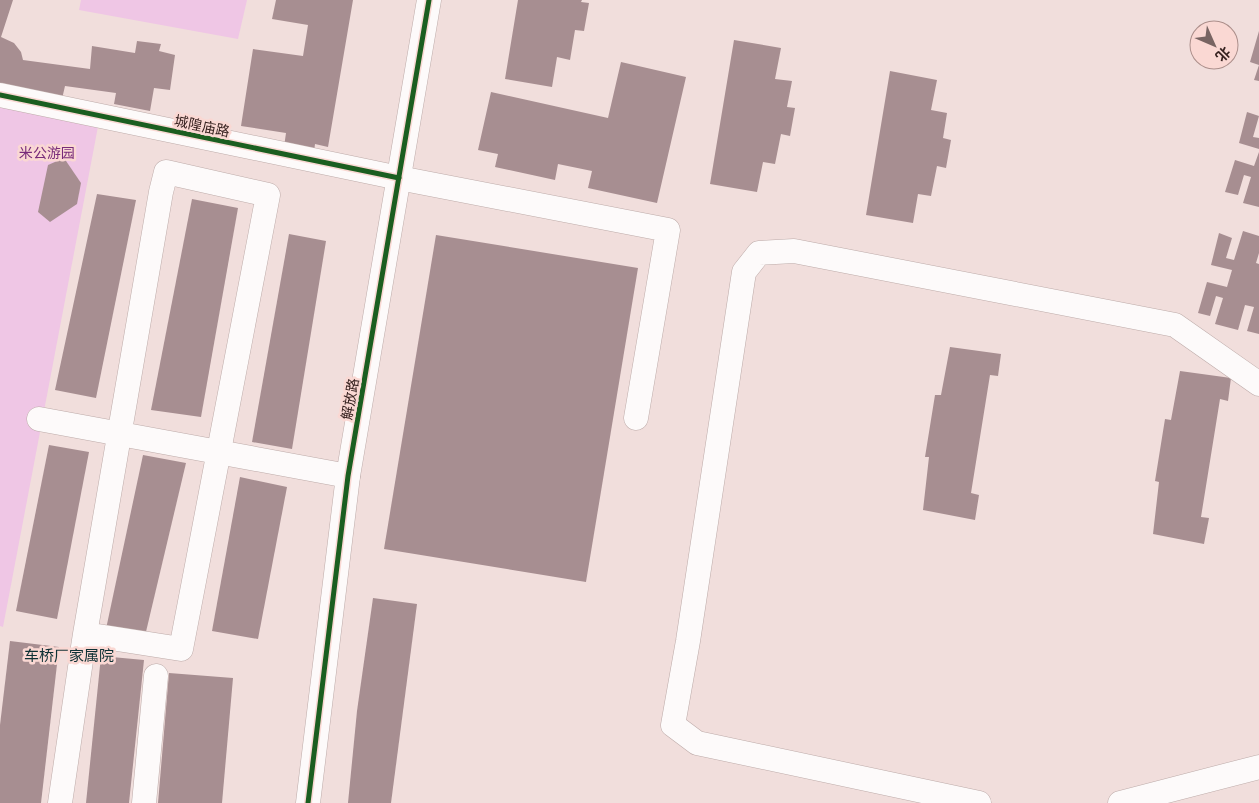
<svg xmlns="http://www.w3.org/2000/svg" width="1259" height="803" font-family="Ubuntu,'Noto Sans SC',sans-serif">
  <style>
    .green { fill: #efc6e5 }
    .building { fill: #a78e91 }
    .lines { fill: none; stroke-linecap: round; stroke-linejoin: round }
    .minor-casing { stroke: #bdaba9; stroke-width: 25 }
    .minor { stroke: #fdfafa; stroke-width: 24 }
    .cycleway-casing { stroke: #fad8d3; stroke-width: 8 }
    .cycleway { stroke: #1b5e20; stroke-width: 5 }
    .labels { text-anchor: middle; stroke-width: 5; stroke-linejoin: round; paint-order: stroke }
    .street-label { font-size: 14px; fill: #372220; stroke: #fad8d3 }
    .park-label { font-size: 14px; fill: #782b7a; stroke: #fad8d3 }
    .neighbourhood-label { font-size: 15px; fill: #0e3135; stroke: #fad8d3 }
  </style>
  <rect width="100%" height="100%" fill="#f1dedc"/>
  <g class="green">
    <path d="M81 0H247L238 39 79 10Z"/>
    <path d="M0 95 100 116 3 627 0 626Z"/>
  </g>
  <g class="building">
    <path d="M0 0H13L1 37 14 43 21 52 23 60 90 69 92 46 135 53 137 41 161 44 159 51 175 55 170 90 154 88 150 111 114 104 116 93 65 86 62 99 0 86Z"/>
    <path d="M276 0H353L328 147 315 144 314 152 284 147 286 133 241 126 253 49 303 56 308 25 272 19Z"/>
    <path d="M518 0H582L581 2 589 3 584 31 575 30 570 60 557 57 552 87 505 79Z"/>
    <path d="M1259 31V81L1254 80 1259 65 1250 62Z"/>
    <path d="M734 40 781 48 775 79 792 81 787 107 795 108 790 136 781 134 775 164 763 162 757 192 710 184Z"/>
    <path d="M621 62 686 77 657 203 588 188 592 171 558 164 555 180 495 167 498 154 478 150 491 92 608 118Z"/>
    <path d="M890 71 937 80 931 110 947 113 943 138 951 140 946 168 937 166 931 196 918 194 913 223 866 215Z"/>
    <path d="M1247 112 1259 116 1253 137 1259 138V149L1239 143Z"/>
    <path d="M1259 152V207L1243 203 1251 177 1244 175 1238 195 1225 192 1235 160 1254 166Z"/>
    <path d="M64 158 81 183 77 204 50 222 38 212 48 165Z"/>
    <path d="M97 194 136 200 96 398 55 390Z"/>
    <path d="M192 199 238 208 201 417 151 410Z"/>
    <path d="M1243 231 1259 236V253L1256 263 1259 264V334L1247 331 1254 307 1245 305 1238 330 1215 324 1223 298 1216 296 1210 316 1198 313 1207 282 1227 287 1232 270 1211 265 1219 233 1232 238 1226 258 1234 260Z"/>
    <path d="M289 234 326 241 292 449 252 442Z"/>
    <path d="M436 235 638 268 586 582 384 549Z"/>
    <path d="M950 347 1001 354 998 376 990 375 971 493 979 495 975 520 923 510 929 457H925L935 395H941Z"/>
    <path d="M1180 371 1231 378 1228 401 1220 399 1201 517 1209 518 1204 544 1153 534 1159 482 1155 481 1165 419 1171 420Z"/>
    <path d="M49 445 89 452 57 619 16 611Z"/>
    <path d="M143 455 186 463 145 636 106 629Z"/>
    <path d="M240 477 287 487 258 639 212 631Z"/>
    <path d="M373 598 417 604 391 803H348L357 711Z"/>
    <path d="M10 641 59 647 41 803H0V725Z"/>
    <path d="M101 656 144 660 129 803H86Z"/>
    <path d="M169 673 233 678 222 803H158Z"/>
  </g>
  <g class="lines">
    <g class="minor-casing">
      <g id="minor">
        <path d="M0 95 399 178 668 230 636 418"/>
        <path d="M39 419 348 476"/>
        <path d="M60 803 83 647 85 634 161 192 166 172 268 195 181 649 85 634"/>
        <path d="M144 803 156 676"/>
        <path d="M308 803 348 476 429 0"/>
        <path d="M979 803 697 743 673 725 688 641 744 272 759 253 794 251 1175 325 1259 384"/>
        <path d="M1120 803 1259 767"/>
      </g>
    </g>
    <use href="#minor" class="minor"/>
    <g class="cycleway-casing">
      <g id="cycleway">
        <path d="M0 95 399 178"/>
        <path d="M308 803 348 476 429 0"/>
      </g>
    </g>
    <use href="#cycleway" class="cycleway"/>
  </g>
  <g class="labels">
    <g class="street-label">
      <text transform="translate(202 126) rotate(12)" y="5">城隍庙路</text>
      <text transform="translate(350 399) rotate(-80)" y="5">解放路</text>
    </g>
    <g class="park-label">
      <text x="47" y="158">米公游园</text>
    </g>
    <g class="neighbourhood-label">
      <text x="69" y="661">车桥厂家属院</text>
    </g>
  </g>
  <g transform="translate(1214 45) rotate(135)"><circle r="24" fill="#fad8d3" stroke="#ac8f8b"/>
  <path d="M0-4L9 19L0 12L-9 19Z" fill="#786462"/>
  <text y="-8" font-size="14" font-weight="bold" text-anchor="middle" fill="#372220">北</text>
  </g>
</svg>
